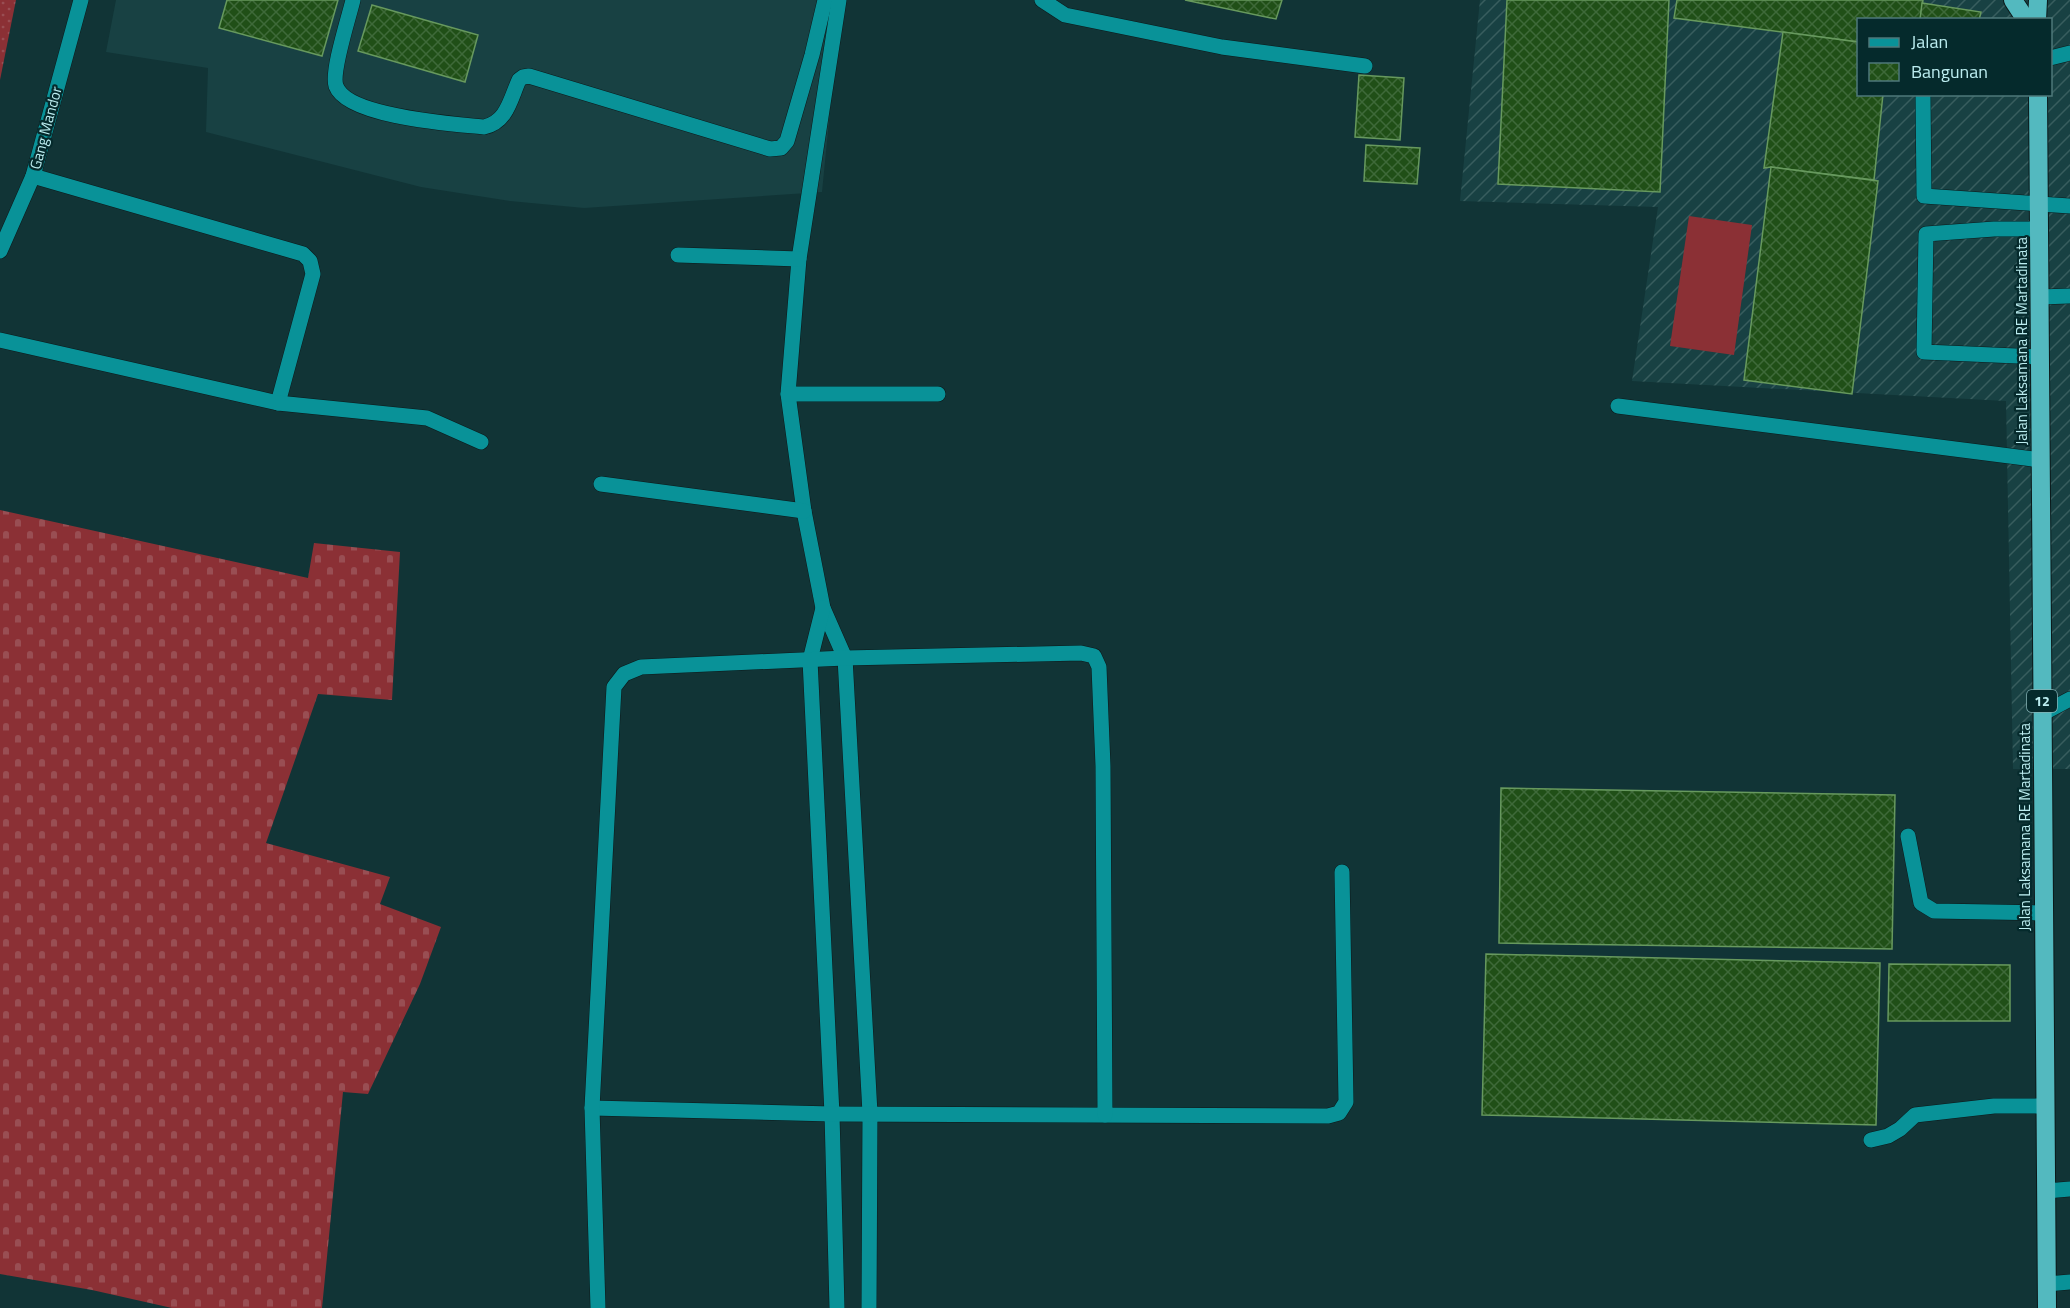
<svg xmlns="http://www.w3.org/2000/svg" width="2070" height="1308" font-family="'Titillium Web',sans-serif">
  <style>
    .built { fill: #184143 }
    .industrial { fill: url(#industrial-furrows); fill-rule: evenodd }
    .grass { fill: url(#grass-dots) }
    .cemetery { fill: url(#cemetery-stones) }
    .pitch { fill: #8b3035 }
    .building { fill: url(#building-cross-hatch); stroke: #67995e; stroke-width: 1.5 }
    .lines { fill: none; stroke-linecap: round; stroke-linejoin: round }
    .minor-casing { stroke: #0b191a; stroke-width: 16 }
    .highway-casing { stroke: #0b191a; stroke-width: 20 }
    .minor { stroke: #099298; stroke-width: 15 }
    .highway { stroke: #53b9bf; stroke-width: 18 }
    .labels { text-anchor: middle; stroke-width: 4.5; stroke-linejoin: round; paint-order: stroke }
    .shield { fill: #052a2c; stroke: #85b2b5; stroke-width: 1.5 }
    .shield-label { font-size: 14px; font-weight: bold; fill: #bcedf0 }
    .street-label { font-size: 15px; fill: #bcedf0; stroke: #052a2c }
  </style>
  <defs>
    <pattern id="industrial-furrows" width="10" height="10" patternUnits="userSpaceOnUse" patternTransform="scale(1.5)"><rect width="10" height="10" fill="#184143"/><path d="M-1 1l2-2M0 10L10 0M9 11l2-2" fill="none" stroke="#385d5e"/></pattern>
    <pattern id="grass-dots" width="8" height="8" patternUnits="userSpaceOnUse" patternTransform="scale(1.5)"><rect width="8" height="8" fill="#8b3035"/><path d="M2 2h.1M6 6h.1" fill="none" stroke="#994e53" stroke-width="1.8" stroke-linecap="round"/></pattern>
    <pattern id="cemetery-stones" width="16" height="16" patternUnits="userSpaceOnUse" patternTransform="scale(1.5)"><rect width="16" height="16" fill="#8b3035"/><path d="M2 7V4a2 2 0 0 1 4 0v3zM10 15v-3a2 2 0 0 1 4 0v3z" fill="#994e53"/></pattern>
    <pattern id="building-cross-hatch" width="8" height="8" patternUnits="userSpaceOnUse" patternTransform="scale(1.5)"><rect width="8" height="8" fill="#204f17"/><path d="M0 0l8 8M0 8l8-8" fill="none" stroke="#3e6939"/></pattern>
  </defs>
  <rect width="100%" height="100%" fill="#113436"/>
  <path class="built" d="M116 0H841L822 192 584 208 510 201 421 187 206 132 208 68 106 52Z"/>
  <path class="industrial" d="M1480 0H2070V769H2013L2006 401 1632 381 1658 207 1460 201ZM1858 20H2050V94H1858Z"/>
  <path class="grass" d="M0 0H16L0 80Z"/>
  <path class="cemetery" d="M0 510 308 578 314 543 400 552 392 700 318 694 266 843 390 877 380 904 441 927 420 984 368 1094 343 1092 322 1308H172L92 1290 0 1274Z"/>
  <path class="pitch" d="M1689 216 1752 225 1734 355 1670 346Z"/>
  <g class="building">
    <path d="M227 0H338L322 56 219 28Z"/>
    <path d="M1185 0H1282L1276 19Z"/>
    <path d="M1507 0H1669L1660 192 1498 184Z"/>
    <path d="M1677 0H1923L1920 20H1858V42L1674 18Z"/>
    <path d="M1922 3 1981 12 1979 20H1920Z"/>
    <path d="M372 5 478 35 465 82 358 51Z"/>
    <path d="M1783 32 1858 42V94H1883L1874 180 1771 167 1764 168Z"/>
    <path d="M1359 75 1404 78 1400 140 1355 137Z"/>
    <path d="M1366 145 1420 148 1417 184 1364 181Z"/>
    <path d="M1771 167 1878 181 1852 394 1744 380Z"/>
    <path d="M1501 788 1895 795 1892 949 1499 943Z"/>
    <path d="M1486 954 1880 963 1876 1125 1482 1115Z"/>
    <path d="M1889 964 2010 965V1021H1888Z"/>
  </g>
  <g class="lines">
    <g class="minor-casing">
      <g id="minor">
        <path d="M353 0C349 17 331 72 336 86 347 117 454 124 484 127 507 122 510 100 519 80L523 77 529 76 770 149 781 148 787 141 812 55 825 0"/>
        <path d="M839 0 799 259 788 394 804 511 823 608 845 658 870 1113 869 1308"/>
        <path d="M1042 0 1065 15 1222 47 1365 66"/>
        <path d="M2050 58 2070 53"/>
        <path d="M1923 94 1924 196 2070 206"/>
        <path d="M33 176 303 254 310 261 313 274 278 403"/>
        <path d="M2039 229H1994L1926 234 1924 352 2040 357"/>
        <path d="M0 251 33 176 81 0"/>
        <path d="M678 255 799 259"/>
        <path d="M2039 297 2070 296"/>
        <path d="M0 340 278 403 427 418 481 442"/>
        <path d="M788 394H938"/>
        <path d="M1618 406 2041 460"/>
        <path d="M601 484 804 511"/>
        <path d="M823 608 810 660 832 1114 837 1308"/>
        <path d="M2042 714 2070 699"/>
        <path d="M1908 836 1921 903 1934 911 2044 913"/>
        <path d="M592 1108 832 1114 1328 1116 1339 1113 1346 1102 1342 872"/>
        <path d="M1871 1140 1888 1136 1900 1129 1915 1115 1994 1106H2045"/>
        <path d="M2046 1191 2070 1189"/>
        <path d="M2047 1284 2070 1282"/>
        <path d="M598 1308 592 1108 614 687 624 674 641 667 845 658 1081 653 1094 656 1099 667 1103 766 1105 1115"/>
      </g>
    </g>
    <g class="highway-casing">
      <g id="highway">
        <path d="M2013 0 2026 20"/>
        <path d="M2037 20 2038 0"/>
        <path d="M2038 94 2047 1308"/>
      </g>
    </g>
    <use href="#minor" class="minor"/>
    <use href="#highway" class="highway"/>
  </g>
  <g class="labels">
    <rect class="shield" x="2027" y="690" width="30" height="22" rx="4.5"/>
    <g class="shield-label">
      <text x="2042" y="706">12</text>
    </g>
    <g class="street-label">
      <text transform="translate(46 128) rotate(-75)" y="5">Gang Mandor</text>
      <text transform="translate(2022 341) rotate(-90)" y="5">Jalan Laksamana RE Martadinata</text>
      <text transform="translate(2025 827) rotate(-90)" y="5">Jalan Laksamana RE Martadinata</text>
    </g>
  </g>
  <rect x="1857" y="18" width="195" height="78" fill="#052a2c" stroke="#4e787a" stroke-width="1.5"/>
  <rect x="1869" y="38" width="30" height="9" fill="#099298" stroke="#4e787a" stroke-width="1.5"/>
  <text x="1911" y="48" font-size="18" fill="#bcedf0">Jalan</text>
  <rect x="1869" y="63" width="30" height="18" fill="url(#building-cross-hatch)" stroke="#4e787a" stroke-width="1.5"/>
  <text x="1911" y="78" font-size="18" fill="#bcedf0">Bangunan</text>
</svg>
